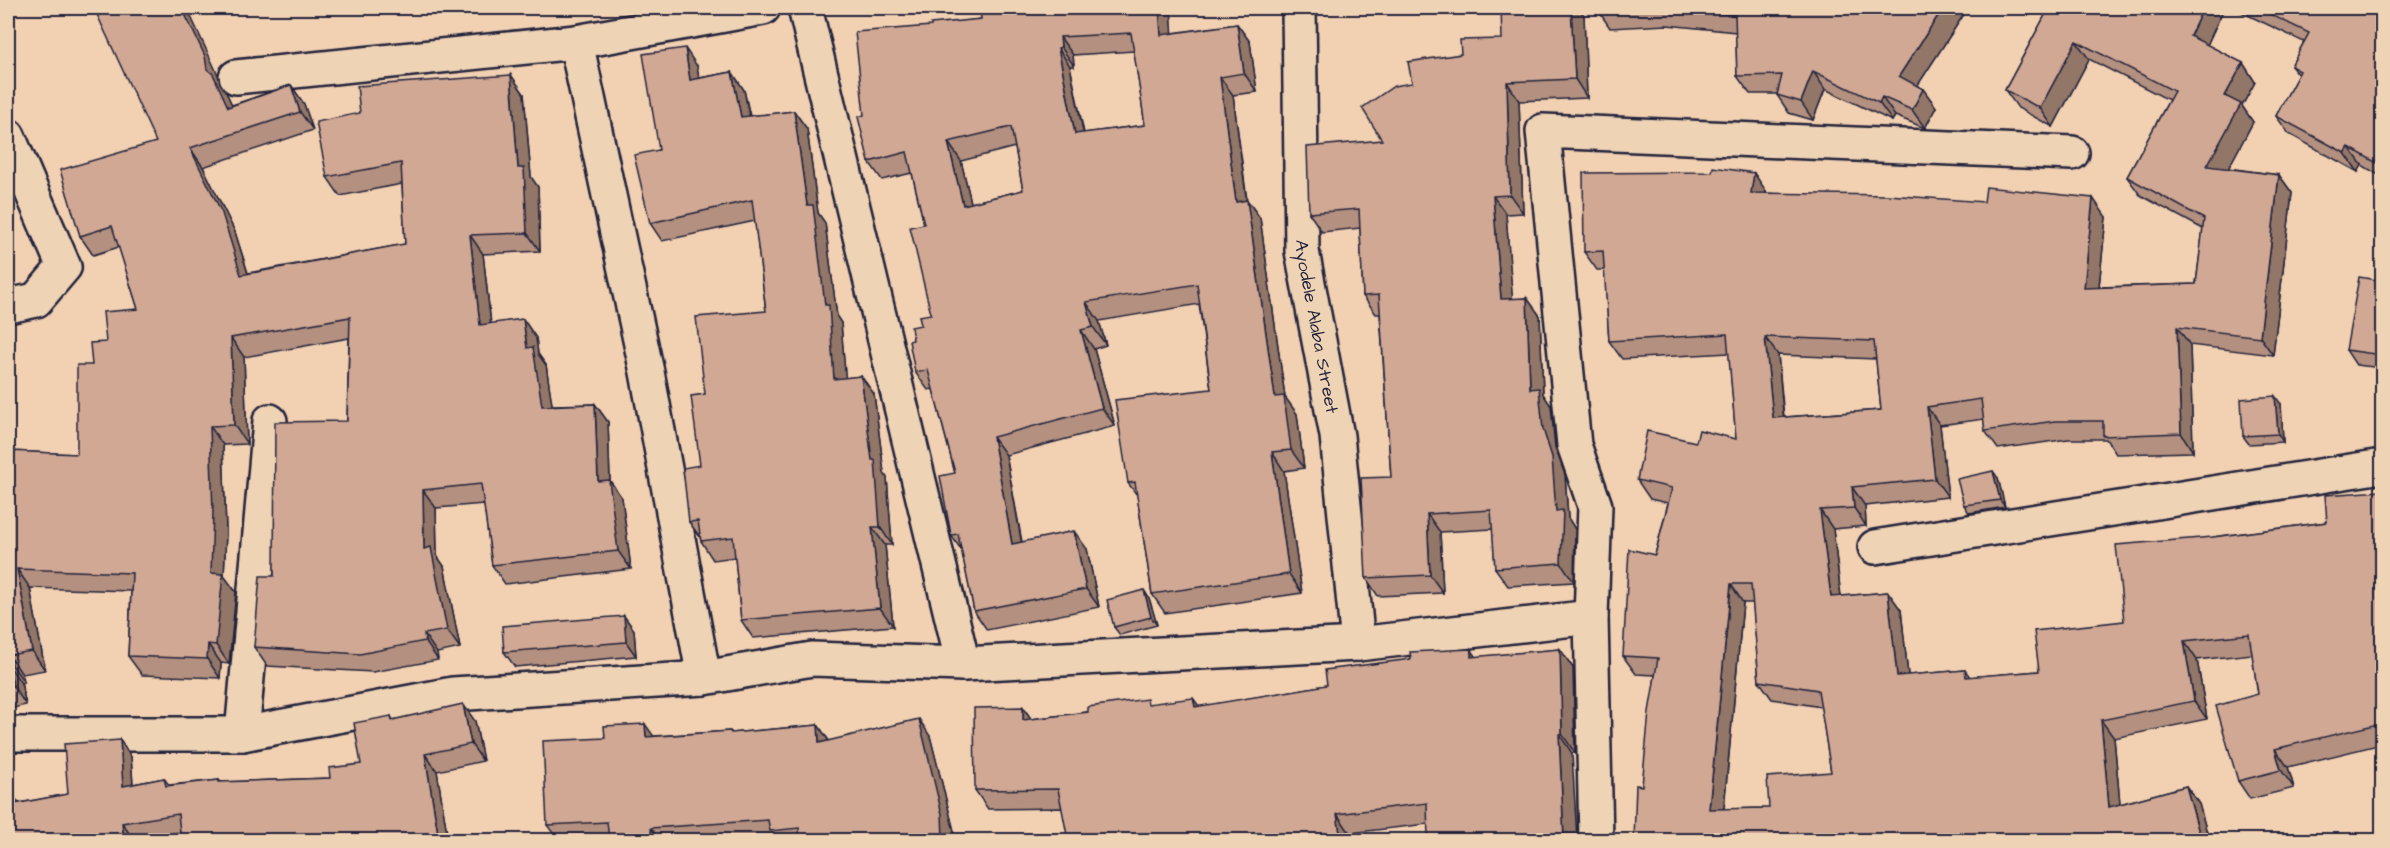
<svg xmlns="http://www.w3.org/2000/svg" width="2390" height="848" font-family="'Architects Daughter',sans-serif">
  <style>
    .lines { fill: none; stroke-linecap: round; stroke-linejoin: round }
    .minor-casing { stroke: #22223b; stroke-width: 38 }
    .minor { stroke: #eed3b5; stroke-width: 33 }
    .wall { fill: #b3907f; stroke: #22223b; stroke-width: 1.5; fill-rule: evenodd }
    .shaded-wall { fill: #927668; stroke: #22223b; stroke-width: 1.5 }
    .building { fill: #d0a894; stroke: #22223b; stroke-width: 1.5; fill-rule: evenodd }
    .labels { text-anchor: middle; stroke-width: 4.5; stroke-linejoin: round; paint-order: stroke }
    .street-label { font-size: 18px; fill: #22223b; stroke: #eed3b5 }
  </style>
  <rect width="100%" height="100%" fill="#f2d0b2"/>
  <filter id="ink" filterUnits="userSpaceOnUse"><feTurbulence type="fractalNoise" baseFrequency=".0167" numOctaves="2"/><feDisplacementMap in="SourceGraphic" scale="12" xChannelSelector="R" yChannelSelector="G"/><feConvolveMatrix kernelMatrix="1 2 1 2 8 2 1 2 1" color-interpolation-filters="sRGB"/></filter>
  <g filter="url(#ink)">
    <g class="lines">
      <g class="minor-casing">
        <g id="minor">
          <path d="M805 8 963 664"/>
          <path id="s1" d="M1299 8 1302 251 1337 436 1358 644"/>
          <path d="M576 42 647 372 704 678"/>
          <path d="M236 77 576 42 763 8"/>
          <path d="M8 136 64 267 36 300 8 306"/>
          <path d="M1875 547 2382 466"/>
          <path d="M8 734H242L453 694 704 678 812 659 963 664 1358 644 1591 617"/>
          <path d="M242 734 270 421"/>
          <path d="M1596 840 1591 617 1595 506 1574 445 1543 131 2072 153"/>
        </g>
      </g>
      <use href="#minor" class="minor"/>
    </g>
    <g class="wall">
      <path d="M980 8H1171L1172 33 1237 24 1250 42 1257 92 1233 95 1247 200 1260 218 1285 397 1297 414 1304 468 1284 471 1302 593 1165 613 1152 594 1137 495 1128 483 1211 389 1199 304 1099 321 1106 345 1094 349 1115 426 1006 455 1022 542 1087 549 1099 607 987 630 974 611 962 551 951 535 955 473 933 389 928 390 915 372 913 340 921 325 931 314 924 224 912 173 882 180 869 162 864 115 931 26 981 19ZM1134 51 1145 125 1084 133 1070 66H1074L1073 55ZM1015 147 1023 190 971 203 961 161Z"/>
      <path d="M1597 8H1968L1917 86 1923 89 1936 107 1925 128 1895 116 1892 121 1825 89 1813 120 1789 113 1777 95V94H1750L1737 76 1736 32 1667 25 1610 28 1598 10Z"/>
      <path d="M2047 8H2224L2207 45 2243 63 2255 82 2242 106 2253 122 2228 168 2279 175 2292 193 2273 355 2190 345 2193 452 2116 454 2106 439H2068L1998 449 1985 431 1984 419 1940 425 1948 497 1865 506 1866 526 1833 529 1841 596 1888 592 1901 610 1908 675 1965 670 1970 677 2039 671 2124 621 2213 537 2327 522 2382 491V744L2288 767 2294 788 2250 799 2238 781 2258 694 2252 654 2197 660 2207 719 2114 738 2120 804 2186 786 2199 804 2209 840H1634L1642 786 1655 675 1636 674 1623 656 1655 555 1668 503 1650 499 1637 480 1696 442 1736 439 1729 353 1622 359 1609 341 1605 270H1597L1584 252 1766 191V193L2106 217 2099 287 2196 284 2203 229 2140 195 2127 177 2169 100 2089 59 2053 127 2018 108 2005 90 2049 8ZM1778 355 1876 359 1881 410 1784 417ZM1743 603H1753L1759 681 1772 699 1821 707 1831 772 1769 808 1724 809Z"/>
      <path d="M2233 8H2382V177L2362 165 2358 172 2289 134 2276 116 2298 75 2291 66 2304 42Z"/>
      <path d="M1584 15 1587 98 1519 101 1523 213 1506 214 1512 299 1527 298 1540 316 1543 394 1551 406 1555 447 1565 475 1568 518 1575 529 1574 582 1508 586 1495 568 1493 529 1440 532 1443 593 1378 596 1366 578 1391 477 1380 314H1376L1363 296 1360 228 1322 232 1309 213 1382 140 1412 83 1461 54 1502 39Z"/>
      <path d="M697 66 699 78 732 72 744 90 750 116 794 111 807 129 818 213 825 223 837 317 841 323 845 378 861 376 874 394 884 473 887 478 892 545H885L893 626 753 638 741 620 735 557 713 560 701 541 700 537 689 522 700 465 705 394 766 311 755 221 662 241 650 223 659 150Z"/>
      <path d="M218 75 220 83 226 92 232 105 291 85 304 104 313 130 203 167 235 232 248 273 405 244 402 184 340 196 327 177 360 113 511 75 524 94 531 177 538 187 540 251 483 254 491 324 523 319 536 338 538 354 546 365 552 405 595 404 608 422 610 481 622 498 631 569 505 584 492 565 484 504 436 508 437 556 444 566 460 648 437 653 438 660 373 672 267 666 254 647 274 576 347 421 349 338 244 357 247 444 223 445 226 532 224 576 236 592 229 664 221 663 220 678 142 675 128 656 131 591 30 588 45 670 22 674 24 682 21 683 26 705 8 709V451L77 454 92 365 106 342 138 309 119 247 93 255 80 236 156 142Z"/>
      <path d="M8 264 14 283 8 285Z"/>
      <path d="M2382 281V368L2356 365 2346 350Z"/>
      <path d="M2281 404 2283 442 2249 444 2243 436Z"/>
      <path d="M1998 478 2005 507 1969 513 1964 505Z"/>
      <path d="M1149 598 1157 625 1120 635 1114 627Z"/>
      <path d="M624 616 634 630 636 656 515 667 504 652Z"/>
      <path d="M1471 649 1476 657 1560 649 1573 668 1575 753H1572L1427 824 1350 833 1062 808 988 809 975 790 1023 707 1031 719 1150 704 1199 707 1327 685 1411 659Z"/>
      <path d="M391 716 393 720 475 721 483 761 437 771 448 840H181L180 832 134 840H8L19 803 68 794 131 757 133 784 164 778 169 785 219 780 221 782 330 778 361 764Z"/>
      <path d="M818 725 829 741 930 736 954 831V840H776L774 837 722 840H609V839L558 840 547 825 654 736 730 731 732 733Z"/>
    </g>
    <g class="shaded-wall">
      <path d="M182 8H187L218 75 220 83 226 92 241 125 228 107 207 69Z"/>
      <path d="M1159 8H1171L1174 53 1161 35Z"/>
      <path d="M1571 8H1578L1584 15 1587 98 1575 79Z"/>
      <path d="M1943 8H1968L1912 94 1899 76Z"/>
      <path d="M2203 8H2224L2203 54 2190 36Z"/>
      <path d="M1237 24 1250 42 1257 92 1244 73Z"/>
      <path d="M1060 37 1073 55 1074 66 1061 47Z"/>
      <path d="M2076 41 2089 59 2053 127 2040 108Z"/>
      <path d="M685 48 697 66 702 98 690 80Z"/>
      <path d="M1058 48 1070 66 1087 152 1075 134Z"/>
      <path d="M2243 63 2255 82 2242 106 2253 122 2220 184 2207 166 2225 96Z"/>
      <path d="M1813 71 1825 89 1813 120 1801 102Z"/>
      <path d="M732 72 744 90 753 135 741 117Z"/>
      <path d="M511 75 524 94 531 177 538 187 540 251 527 233 518 168Z"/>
      <path d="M1220 77 1233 95 1249 220 1236 202Z"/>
      <path d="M1507 82 1519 101 1523 213 1510 195Z"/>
      <path d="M291 85 304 104 313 130 300 112Z"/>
      <path d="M1923 89 1936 107 1925 128 1912 110Z"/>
      <path d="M1882 97 1895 116 1892 121 1879 103Z"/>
      <path d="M794 111 807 129 818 213 825 223 837 317 841 323 847 397 834 379 825 305 807 205Z"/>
      <path d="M948 142 961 161 976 223 963 205Z"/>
      <path d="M2349 147 2362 165 2358 172 2345 153Z"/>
      <path d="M190 148 203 167 235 232 254 293 241 275Z"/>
      <path d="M1754 173 1766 191 1764 211 1751 193Z"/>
      <path d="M2279 175 2292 193 2273 355 2260 337Z"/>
      <path d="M1493 196 1506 214 1514 318 1501 299Z"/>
      <path d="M2093 198 2106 217 2097 306 2084 288Z"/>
      <path d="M1247 200 1260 218 1285 397 1297 414 1304 468 1291 450 1275 397Z"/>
      <path d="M470 235 483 254 493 344 480 325Z"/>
      <path d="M8 264 14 283 8 274Z"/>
      <path d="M1527 298 1540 316 1543 394 1551 406 1555 447 1565 475 1568 518 1575 529 1574 582 1561 563 1556 511 1530 389Z"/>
      <path d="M1086 302 1099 321 1106 345 1093 327Z"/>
      <path d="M523 319 536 338 538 354 546 365 555 424 542 406 527 348Z"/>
      <path d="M2177 327 2190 345 2193 452 2181 433Z"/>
      <path d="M1081 330 1094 349 1115 426 1102 408Z"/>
      <path d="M1765 337 1778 355 1785 436 1773 418Z"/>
      <path d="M231 338 244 357 247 444 234 425Z"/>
      <path d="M861 376 874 394 884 473 887 478 892 545 880 527Z"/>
      <path d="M2275 396 2281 404 2283 442 2278 434Z"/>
      <path d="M595 404 608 422 610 481 622 498 631 569 618 551 598 481Z"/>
      <path d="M1927 407 1940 425 1948 497 1935 479Z"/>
      <path d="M210 426 223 445 226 532 224 576 236 592 229 664 216 645 211 573Z"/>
      <path d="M993 437 1006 455 1025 562 1012 544Z"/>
      <path d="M1272 452 1284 471 1302 593 1289 574Z"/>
      <path d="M1993 471 1998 478 2005 507 2000 500Z"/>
      <path d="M1852 487 1865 506 1866 526 1854 508Z"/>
      <path d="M423 490 436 508 437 556 444 566 460 648 447 630 424 549Z"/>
      <path d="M1820 510 1833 529 1843 615 1831 597Z"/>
      <path d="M1427 514 1440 532 1443 593 1430 575Z"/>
      <path d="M872 527 885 545 893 626 880 608Z"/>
      <path d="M1074 531 1087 549 1099 607 1086 589Z"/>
      <path d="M17 569 30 588 45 670 32 651Z"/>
      <path d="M1731 584 1743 603 1722 828 1709 809Z"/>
      <path d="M1144 590 1149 598 1157 625 1151 617Z"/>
      <path d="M1888 592 1901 610 1910 694 1897 676Z"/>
      <path d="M624 616 634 630 636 656 626 642Z"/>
      <path d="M424 634 437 653 438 660 425 641Z"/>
      <path d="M2184 641 2197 660 2207 719 2194 701Z"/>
      <path d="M208 644 221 663 220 678 207 659Z"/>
      <path d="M1471 649 1484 668 1471 657Z"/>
      <path d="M1560 649 1573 668 1575 753 1562 734Z"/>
      <path d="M9 655 22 674 24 682 11 664Z"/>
      <path d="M8 664 21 683 26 705 13 686Z"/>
      <path d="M1193 698 1207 717 1195 707Z"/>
      <path d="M463 704 475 721 483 761 471 744Z"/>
      <path d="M1023 707 1036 726 1023 720Z"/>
      <path d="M919 719 930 736 954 831V840H943Z"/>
      <path d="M2101 720 2114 738 2122 826 2109 807Z"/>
      <path d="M645 724 657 741 646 737Z"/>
      <path d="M818 725 829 741 819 743Z"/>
      <path d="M1559 734 1572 753 1577 840H1564Z"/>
      <path d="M120 740 131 757 134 802 123 786Z"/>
      <path d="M2275 749 2288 767 2294 788 2281 770Z"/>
      <path d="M425 754 437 771 448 840H439Z"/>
      <path d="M2186 786 2199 804 2209 840H2201Z"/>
      <path d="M13 795 25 812 15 804Z"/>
      <path d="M1337 814 1350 833 1351 840H1341Z"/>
      <path d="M122 823 134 840H124Z"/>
      <path d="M651 828 660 840H652Z"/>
    </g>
    <g class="building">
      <path d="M94 8H182L205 56 207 69 213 74 228 107 291 85 300 112 190 148 222 213 241 275 405 244 401 163 327 177 316 122 360 113 357 86 511 75 518 168H524L527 233 470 235 480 325 523 319 527 348 533 347 542 406 595 404 598 481 609 480 618 551 492 565 481 484 423 490 424 549 431 547 447 630 424 634 425 641 360 654 254 647 260 576H274L275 422 347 421 350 317 231 338 234 425 210 426 213 513 211 573 223 574 216 645 208 644 207 659 128 656 132 573 17 569 32 651 9 655 11 664H8L13 686 8 687V451L77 454V365H92L90 343 106 342 103 312 138 309 112 226 80 236 60 170 156 142Z"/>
      <path d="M980 8H1159L1161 35 1237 24 1244 73 1220 77 1236 202 1247 200 1275 397 1284 396 1291 450 1272 452 1289 574 1152 594 1135 482 1128 483 1115 400 1211 389 1197 284 1086 302 1093 327 1081 330 1102 408 993 437 1012 544 1074 531 1086 589 974 611 958 534 951 535 940 476 955 473 928 370 915 372 909 341 913 340 911 327 921 325 919 316 931 314 910 227 924 224 907 152 869 162 858 117 864 115 855 32 931 26V24L981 19ZM1131 33 1145 125 1075 134 1058 48 1061 47 1060 37ZM1011 127 1023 190 963 205 948 142Z"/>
      <path d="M1501 8H1571L1575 79 1507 82 1510 195 1493 196 1501 299 1527 298 1530 389 1539 388 1543 429 1552 457 1556 511 1563 510 1561 563 1495 568 1491 510 1427 514 1430 575 1366 578 1361 478 1391 477 1379 295 1363 296 1359 209 1309 213 1307 147 1382 140 1362 108 1394 86 1412 83 1408 62 1461 54 1460 40 1502 39Z"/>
      <path d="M1597 8H1637L1598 10Z"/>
      <path d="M1665 8H1943L1899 76 1923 89 1912 110 1882 97 1879 103 1813 71 1801 102 1777 95 1782 75 1737 76 1735 15Z"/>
      <path d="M2049 8H2203L2190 36 2243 63 2225 96 2241 104 2207 166 2279 175 2260 337 2177 327 2181 433 2103 436V421H2055L1985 431 1981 399 1927 407 1935 479 1852 487 1854 508 1820 510 1831 597 1888 592 1897 676 1965 670 1966 677 2039 671 2034 631 2124 621 2116 545 2213 537 2327 522 2325 495 2382 491V723L2275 749 2281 770 2238 781 2216 706 2258 694 2249 634 2184 641 2194 701 2101 720 2109 807 2186 786 2201 840H1634L1636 785 1642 786 1649 712 1658 658 1623 656 1629 549 1655 555 1672 488 1637 480 1647 431 1696 442 1699 430 1736 439 1727 334 1609 341 1603 251 1584 252 1583 173 1712 172 1713 167 1754 173 1751 193 1888 195 1984 202 1986 187 2093 198 2084 288 2196 284 2204 219 2127 177 2174 91 2076 41 2040 108 2005 90ZM1765 337 1874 341 1881 410 1773 418ZM1731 584H1751L1759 681 1818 690 1831 772 1767 777 1769 808 1709 809Z"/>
      <path d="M2257 8H2382V166L2349 147 2345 153 2276 116 2300 71 2291 66 2309 33Z"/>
      <path d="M685 48 690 80 732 72 741 117 794 111 807 205H813L825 305H829L834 379 861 376 872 460H875L880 527H872L880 608 741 620 733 537 701 541 698 521 689 522 683 468 700 465 691 396 705 394 696 317 766 311 752 200 650 223 634 155 659 150 643 54Z"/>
      <path d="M2359 277 2382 281V355L2346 350Z"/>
      <path d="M2275 396 2278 434 2243 436 2241 399Z"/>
      <path d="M1993 471 2000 500 1964 505 1957 479Z"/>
      <path d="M1144 590 1151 617 1114 627 1107 600Z"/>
      <path d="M624 616 626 642 504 652 502 626Z"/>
      <path d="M1471 649V657L1560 649 1562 734H1559L1564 840H1428L1427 803 1337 814 1341 840H1068L1058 789 975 790 974 708 1023 707V720L1088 712V707L1147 699 1148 704 1193 698 1195 707 1327 685 1325 670 1411 659 1410 652Z"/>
      <path d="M463 704 471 744 425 754 439 840H181L178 814 122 823 124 840H8V796L13 795 15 804 68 794 64 744 120 740 123 786 164 778 166 786 219 780V782L330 778 329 768 361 764 354 723 391 716 392 720Z"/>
      <path d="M919 719 942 814 943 840H800L799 828 770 831 768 820 651 828 652 840H609L607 822 547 825 543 741 605 738 604 726 645 724 646 737 730 731 731 733 818 725 819 743Z"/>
    </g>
  </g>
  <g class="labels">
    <g class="street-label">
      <text dy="6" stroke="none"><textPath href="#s1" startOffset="320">Ayodele Alaba Street</textPath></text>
    </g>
  </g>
  <rect width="2390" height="848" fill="none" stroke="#eed3b5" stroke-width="30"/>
  <rect x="15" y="15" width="2360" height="818" fill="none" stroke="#22223b" stroke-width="2" filter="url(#ink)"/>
</svg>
